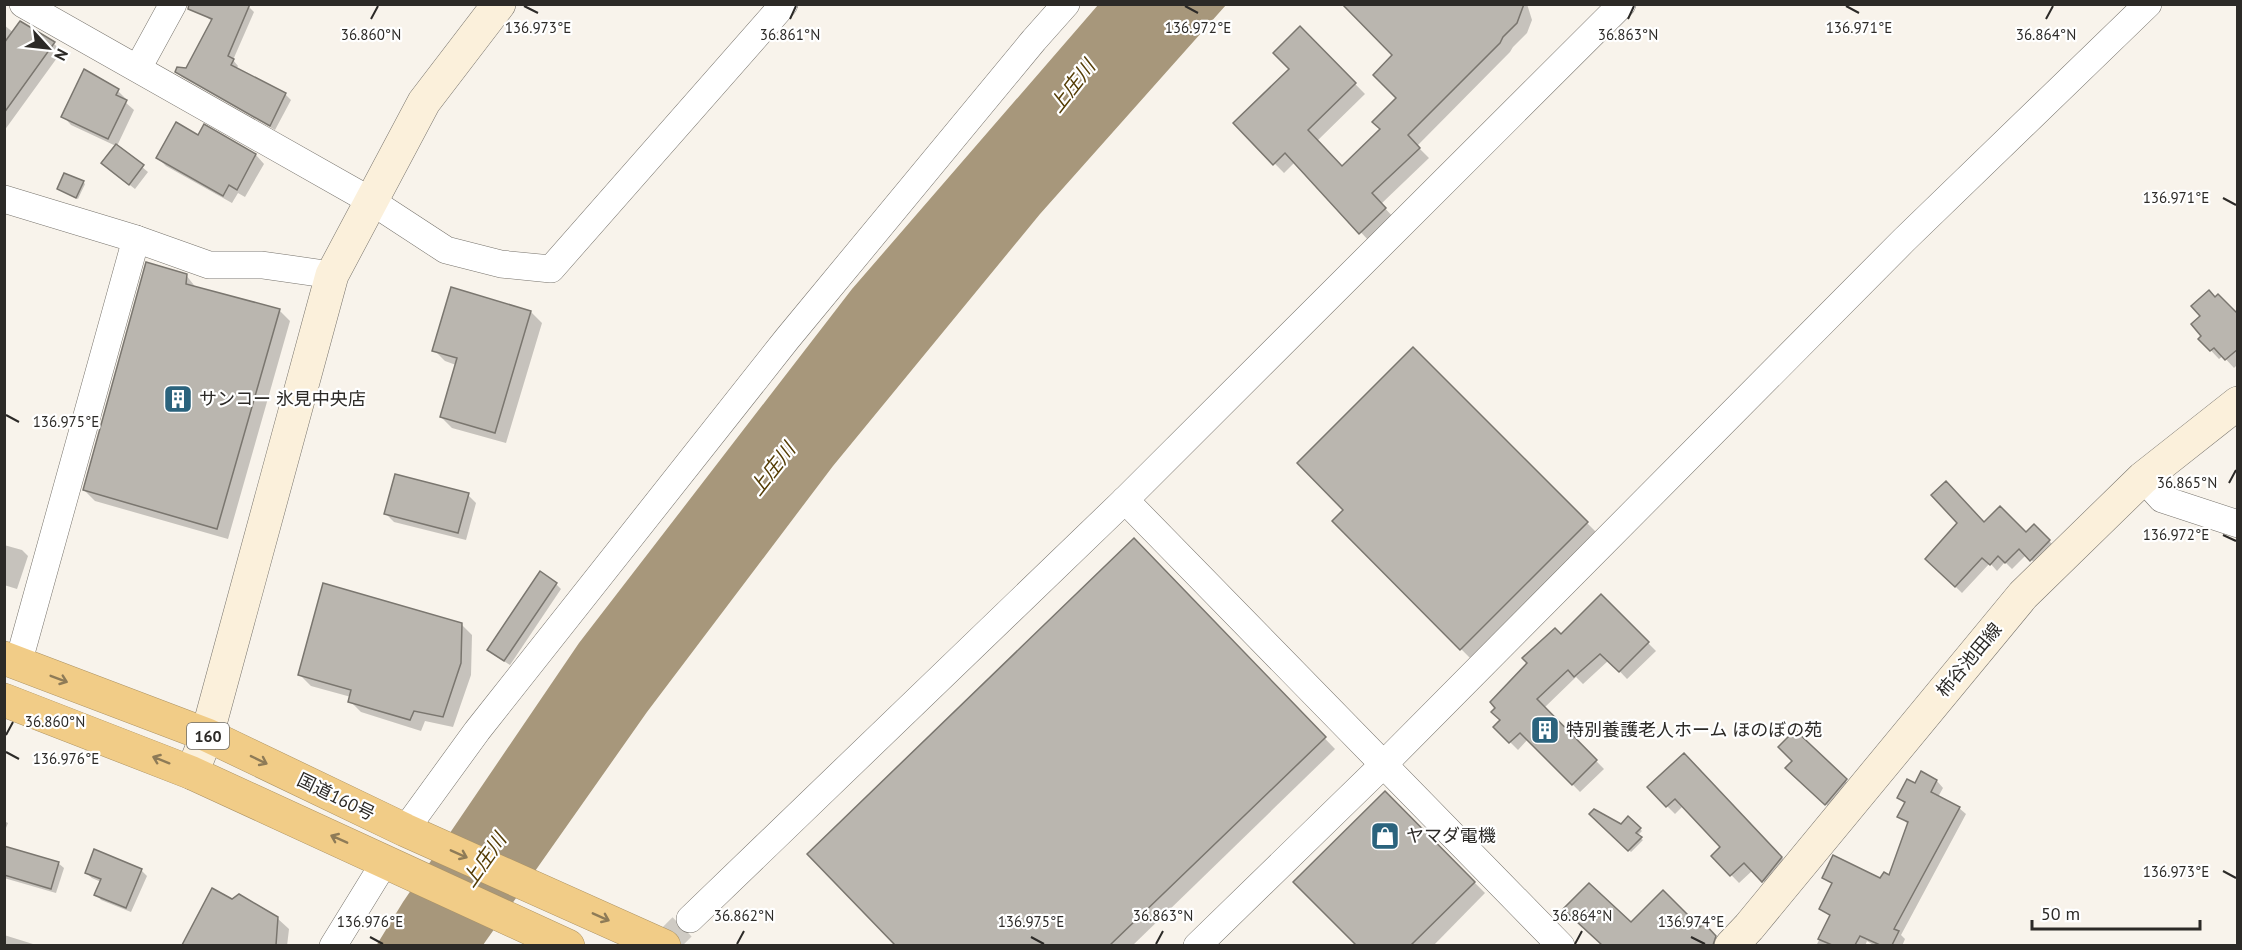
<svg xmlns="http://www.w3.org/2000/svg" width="2242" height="950" font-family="'PT Sans','Noto Sans JP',sans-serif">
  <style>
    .water { fill: #a7977b }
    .shadow { fill: #0003 }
    .building { fill: #bab6af; stroke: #7a766f; stroke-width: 1.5 }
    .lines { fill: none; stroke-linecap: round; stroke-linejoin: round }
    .street-tunnel { stroke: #cfcbc4; stroke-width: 27; stroke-dasharray: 27 14; stroke-linecap: butt }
    .street-casing { stroke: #77736c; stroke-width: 28 }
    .secondary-casing { stroke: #77736c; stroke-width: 34 }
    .highway-casing { stroke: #ac9365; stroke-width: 34 }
    .street { stroke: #fff; stroke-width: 27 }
    .secondary { stroke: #fbf0db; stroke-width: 33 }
    .highway { stroke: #f1cc87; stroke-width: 33 }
    .oneway { stroke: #8e7b57 }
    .ticks { fill: none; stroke: #2c2a27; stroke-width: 2 }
    .labels { text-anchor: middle; stroke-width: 4.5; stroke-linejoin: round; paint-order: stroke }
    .shield { fill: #fff; stroke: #6b6a68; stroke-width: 1.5 }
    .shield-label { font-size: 16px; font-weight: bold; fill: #2c2a27 }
    .poi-label { font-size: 18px; fill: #2c2a27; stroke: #fff; text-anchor: start }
    .street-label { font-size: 18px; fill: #2c2a27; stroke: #fff }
    .water-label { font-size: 20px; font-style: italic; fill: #543c04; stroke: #fff }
    .ticks-label { font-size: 15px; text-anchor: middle; fill: #2c2a27; stroke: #fff; stroke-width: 4.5; stroke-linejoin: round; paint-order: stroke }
  </style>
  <rect width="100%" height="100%" fill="#f8f3eb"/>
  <path class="water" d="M1098 5H1226L1040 214 833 466 647 712 483 945 376 946 403 902 579 643 852 289Z"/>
  <g class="shadow">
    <path d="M1344 4H1527L1532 20 1527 33 1513 47 1510 52 1417 146 1429 158 1381 204 1395 219 1370 242 1295 162 1284 173 1235 123 1292 69 1300 28 1365 94 1317 141 1342 168 1382 129 1398 98 1394 55Z"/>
    <path d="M248 6 254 12 233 60 238 66 236 69 286 95 291 100 275 130 182 77 176 71 187 69 213 22 204 15Z"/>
    <path d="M21 23 54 44 62 51 4 131V25L14 33Z"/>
    <path d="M118 91 126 99 125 102 134 110 117 146 148 172 135 189 108 168 116 146 71 125 63 116Z"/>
    <path d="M204 126 256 155 264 164 245 197 238 193 232 203 166 166 158 158 199 137Z"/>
    <path d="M83 182 85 184 78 199 59 189Z"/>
    <path d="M186 275 197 289 279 310 290 321 228 539 95 501 84 490Z"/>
    <path d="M531 312 542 323 506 443 452 428 441 417 456 365 445 361 434 350Z"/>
    <path d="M2238 316V364L2234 368 2223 356 2219 359 2200 339Z"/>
    <path d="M1413 349 1598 534 1472 660 1334 521 1345 510Z"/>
    <path d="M468 495 476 503 466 540 394 522 386 514Z"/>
    <path d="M1985 524 2026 534 2034 526 2056 548 2038 566 2026 555 2012 569 2005 562 1997 571 1990 563 1962 593 1927 559Z"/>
    <path d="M1134 540 1335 749 1132 946H897L809 854Z"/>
    <path d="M4 545 22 550 28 556 17 589 4 585Z"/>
    <path d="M556 584 561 589 510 665 494 655 489 650Z"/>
    <path d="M1601 596 1656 651 1627 679 1609 660 1583 684 1576 677 1544 708 1604 769 1580 792 1528 739 1518 750 1510 742 1561 636Z"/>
    <path d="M461 624 472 635 471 675 453 727 425 721 421 731 361 712 350 701 351 697 311 686 300 675Z"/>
    <path d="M1795 732 1854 789 1834 812 1788 768 1794 761Z"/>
    <path d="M1684 755 1790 866 1771 889 1753 870 1739 883 1713 856 1722 847 1683 806 1675 814 1649 788Z"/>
    <path d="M1922 773 1937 781 1943 788 1938 797 1959 808 1966 814 1901 935 1905 939 1902 946H1875L1867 941 1865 946H1816L1831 917 1821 909 1833 885 1824 877 1880 880 1890 877 1909 825 1899 816 1905 804 1899 798 1916 785Z"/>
    <path d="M1385 793 1485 893 1433 946H1358L1295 882Z"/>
    <path d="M1591 814 1621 826 1629 818 1642 831 1637 836 1643 840 1631 852Z"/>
    <path d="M4 821 8 823 4 833Z"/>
    <path d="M4 849 58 863 64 868 56 893 4 878Z"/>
    <path d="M141 870 147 876 131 912 101 900 96 894 101 882 92 878 86 873Z"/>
    <path d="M212 890 233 901 277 918 289 929 287 946H184Z"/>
    <path d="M1631 924 1700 929 1704 925 1720 942 1719 946H1611L1605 940Z"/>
    <path d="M4 935 33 944 35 946H4Z"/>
  </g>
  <g class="building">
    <path d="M189 4H250L228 56 234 59 231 65 286 93 270 126 175 72 177 67 186 68 212 19 188 9Z"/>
    <path d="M1342 4H1524L1517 23 1503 37 1500 43 1408 135 1420 148 1372 193 1386 208 1359 234 1285 153 1273 165 1233 123 1289 69 1273 53 1300 26 1356 83 1308 130 1342 166 1380 129 1372 122 1396 98 1373 75 1392 55Z"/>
    <path d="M20 21 55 42 4 113V43Z"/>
    <path d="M84 69 119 89 116 95 127 100 108 139 61 117Z"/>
    <path d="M176 122 198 135 204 124 256 154 237 190 229 185 223 196 156 158Z"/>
    <path d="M116 144 144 165 129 185 101 163Z"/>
    <path d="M64 173 84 181 76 198 57 189Z"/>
    <path d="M146 262 187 274 186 284 280 309 217 529 83 490Z"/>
    <path d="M451 287 531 311 495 433 440 417 457 358 432 351Z"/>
    <path d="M2209 290 2215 297 2218 294 2238 314V349L2225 360 2214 348 2210 351 2198 339 2201 336 2191 324 2200 316 2191 306Z"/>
    <path d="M1413 347 1588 522 1460 650 1332 521 1343 510 1297 463Z"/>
    <path d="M395 474 469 493 458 533 384 514Z"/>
    <path d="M1946 481 1984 522 2000 506 2026 532 2034 524 2050 540 2030 561 2019 549 2005 563 1998 556 1990 565 1982 558 1955 587 1925 559 1957 523 1931 495Z"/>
    <path d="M1134 538 1326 737 1110 945H895L807 854Z"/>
    <path d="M540 571 557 583 504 661 487 650Z"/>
    <path d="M323 583 462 623 461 663 443 717 414 711 410 720 348 702 351 690 298 675Z"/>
    <path d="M1601 594 1649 642 1619 672 1600 654 1574 677 1568 670 1537 699 1597 760 1572 785 1520 733 1509 743 1493 727 1500 720 1491 712 1495 708 1490 702 1527 663 1522 658 1555 628 1561 634Z"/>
    <path d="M1795 730 1847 779 1825 805 1785 768 1792 761 1778 747Z"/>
    <path d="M1684 753 1782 857 1762 882 1744 863 1730 876 1711 856 1720 847 1675 799 1666 807 1647 787Z"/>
    <path d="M1921 771 1937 780 1931 792 1960 807 1894 929 1899 931 1892 945H1880L1860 936 1855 945H1832L1818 939 1830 915 1819 909 1832 883 1822 878 1833 855 1880 878 1884 872 1889 875 1908 822 1897 817 1905 802 1897 798 1907 779 1915 783Z"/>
    <path d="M1385 791 1475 882 1411 945H1356L1293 882Z"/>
    <path d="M1594 809 1621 824 1628 816 1641 828 1636 833 1642 837 1628 851 1589 814Z"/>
    <path d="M4 846 59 862 51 889 4 875Z"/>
    <path d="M94 849 142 869 126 908 94 895 101 879 85 873Z"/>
    <path d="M1589 883 1631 922 1663 890 1700 927 1704 923 1716 936 1713 945H1602L1563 909Z"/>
    <path d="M212 888 232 899 239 894 278 917 276 945H182Z"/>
  </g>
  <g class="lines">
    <path class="street-tunnel" d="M663 946 690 919"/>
    <g class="street-casing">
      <g id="street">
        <path d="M23 4 371 201 446 250 501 264 551 269 784 4"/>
        <path d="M138 68 173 4"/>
        <path d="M4 199 136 239 209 265H262L332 275"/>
        <path d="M2143 478 2162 499 2238 524"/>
        <path d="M1125 500 1561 946"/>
        <path d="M18 664 136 239"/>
        <path d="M405 830 477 731 787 339 1034 40 1066 4"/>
        <path d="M690 919 1125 500 1622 4"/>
        <path d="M333 946 386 860"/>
        <path d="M1197 946 1384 764 1904 240 2148 4"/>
      </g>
    </g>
    <g class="secondary-casing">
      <g id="secondary">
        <path d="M192 773 207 735 332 275 424 102 499 4"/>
        <path d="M1731 946 1749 927 2023 595 2143 478 2238 403"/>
      </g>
    </g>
    <g class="highway-casing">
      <g id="highway">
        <path d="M4 658 207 735 405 830 664 946"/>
        <path d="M4 700 192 773 568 946"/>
      </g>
    </g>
    <use href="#street" class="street"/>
    <use href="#secondary" class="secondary"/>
    <use href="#highway" class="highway"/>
  </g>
  <defs><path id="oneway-shaft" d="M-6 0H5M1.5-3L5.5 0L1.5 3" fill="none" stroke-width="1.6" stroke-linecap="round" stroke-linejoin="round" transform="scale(1.5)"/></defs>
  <g class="oneway">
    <use href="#oneway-shaft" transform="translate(59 679) rotate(21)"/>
    <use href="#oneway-shaft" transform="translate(161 760) rotate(-158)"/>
    <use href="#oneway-shaft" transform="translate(259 760) rotate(26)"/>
    <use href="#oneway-shaft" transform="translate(339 839) rotate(-156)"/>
    <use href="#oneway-shaft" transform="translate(459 854) rotate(24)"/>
    <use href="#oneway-shaft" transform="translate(601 917) rotate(24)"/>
  </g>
  <path class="ticks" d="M524 6 538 13M1185 6 1198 13M1846 6 1859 13M371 19 378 6M790 19 796 6M1628 19 1634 6M2046 19 2053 6M2223 198 2236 205M6 415 19 422M2229 483 2236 470M2223 535 2236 541M6 735 13 722M6 752 19 759M2223 871 2236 878M370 937 383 944M1031 937 1044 944M1691 937 1705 944M737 944 744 931M1156 944 1163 931M1575 944 1582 931"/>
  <defs>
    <g id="building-square" transform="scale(1.5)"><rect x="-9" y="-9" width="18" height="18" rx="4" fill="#2b637d" stroke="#fff"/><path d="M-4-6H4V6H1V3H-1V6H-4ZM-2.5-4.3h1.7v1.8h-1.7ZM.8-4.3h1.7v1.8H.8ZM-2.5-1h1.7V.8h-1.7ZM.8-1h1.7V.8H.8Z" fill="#fff"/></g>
    <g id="shop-square" transform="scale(1.5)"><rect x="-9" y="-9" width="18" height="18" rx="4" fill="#2b637d" stroke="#fff"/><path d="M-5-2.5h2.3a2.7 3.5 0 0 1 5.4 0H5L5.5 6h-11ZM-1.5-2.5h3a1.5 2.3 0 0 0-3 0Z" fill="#fff"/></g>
  </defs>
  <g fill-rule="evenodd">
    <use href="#building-square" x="178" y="399"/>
    <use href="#building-square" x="1545" y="730"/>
    <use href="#shop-square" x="1385" y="836"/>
  </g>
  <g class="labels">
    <rect class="shield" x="187" y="723" width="42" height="26" rx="4.5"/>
    <g class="shield-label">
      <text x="208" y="742">160</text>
    </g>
    <g class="poi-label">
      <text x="199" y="405">サンコー 氷見中央店</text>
      <text x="1566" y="736">特別養護老人ホーム ほのぼの苑</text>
      <text x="1406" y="842">ヤマダ電機</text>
    </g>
    <g class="street-label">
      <text transform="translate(1969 660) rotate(-50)" y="6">柿谷池田線</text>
      <text transform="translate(336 797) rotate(26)" y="6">国道160号</text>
    </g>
    <g class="water-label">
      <text transform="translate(1072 86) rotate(-52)" y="7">上庄川</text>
      <text transform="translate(772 469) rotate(-52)" y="7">上庄川</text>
      <text transform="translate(484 860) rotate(-55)" y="7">上庄川</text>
    </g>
  </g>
  <g class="ticks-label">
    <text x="538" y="33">136.973°E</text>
    <text x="1198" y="33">136.972°E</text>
    <text x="1859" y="33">136.971°E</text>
    <text x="371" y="40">36.860°N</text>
    <text x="790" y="40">36.861°N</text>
    <text x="1628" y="40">36.863°N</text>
    <text x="2046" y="40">36.864°N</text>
    <text x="2176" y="203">136.971°E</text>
    <text x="66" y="427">136.975°E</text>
    <text x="2187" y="488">36.865°N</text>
    <text x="2176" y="540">136.972°E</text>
    <text x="55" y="727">36.860°N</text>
    <text x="66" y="764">136.976°E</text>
    <text x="2176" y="877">136.973°E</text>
    <text x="744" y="921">36.862°N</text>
    <text x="1163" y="921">36.863°N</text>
    <text x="1582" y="921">36.864°N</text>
    <text x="370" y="927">136.976°E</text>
    <text x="1031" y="927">136.975°E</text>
    <text x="1691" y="927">136.974°E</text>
  </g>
  <rect width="2242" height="950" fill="none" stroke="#2c2a27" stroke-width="12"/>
  <g transform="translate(48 48) rotate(117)" stroke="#ffffff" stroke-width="4.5" paint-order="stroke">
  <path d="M0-4.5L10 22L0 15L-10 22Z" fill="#2c2a27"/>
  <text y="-9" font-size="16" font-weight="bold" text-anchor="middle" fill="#2c2a27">N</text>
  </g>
  <path d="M2032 920v9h168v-9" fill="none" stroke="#2c2a27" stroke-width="3"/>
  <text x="2041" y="920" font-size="18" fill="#2c2a27" stroke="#ffffff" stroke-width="4.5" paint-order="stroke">50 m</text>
</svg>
